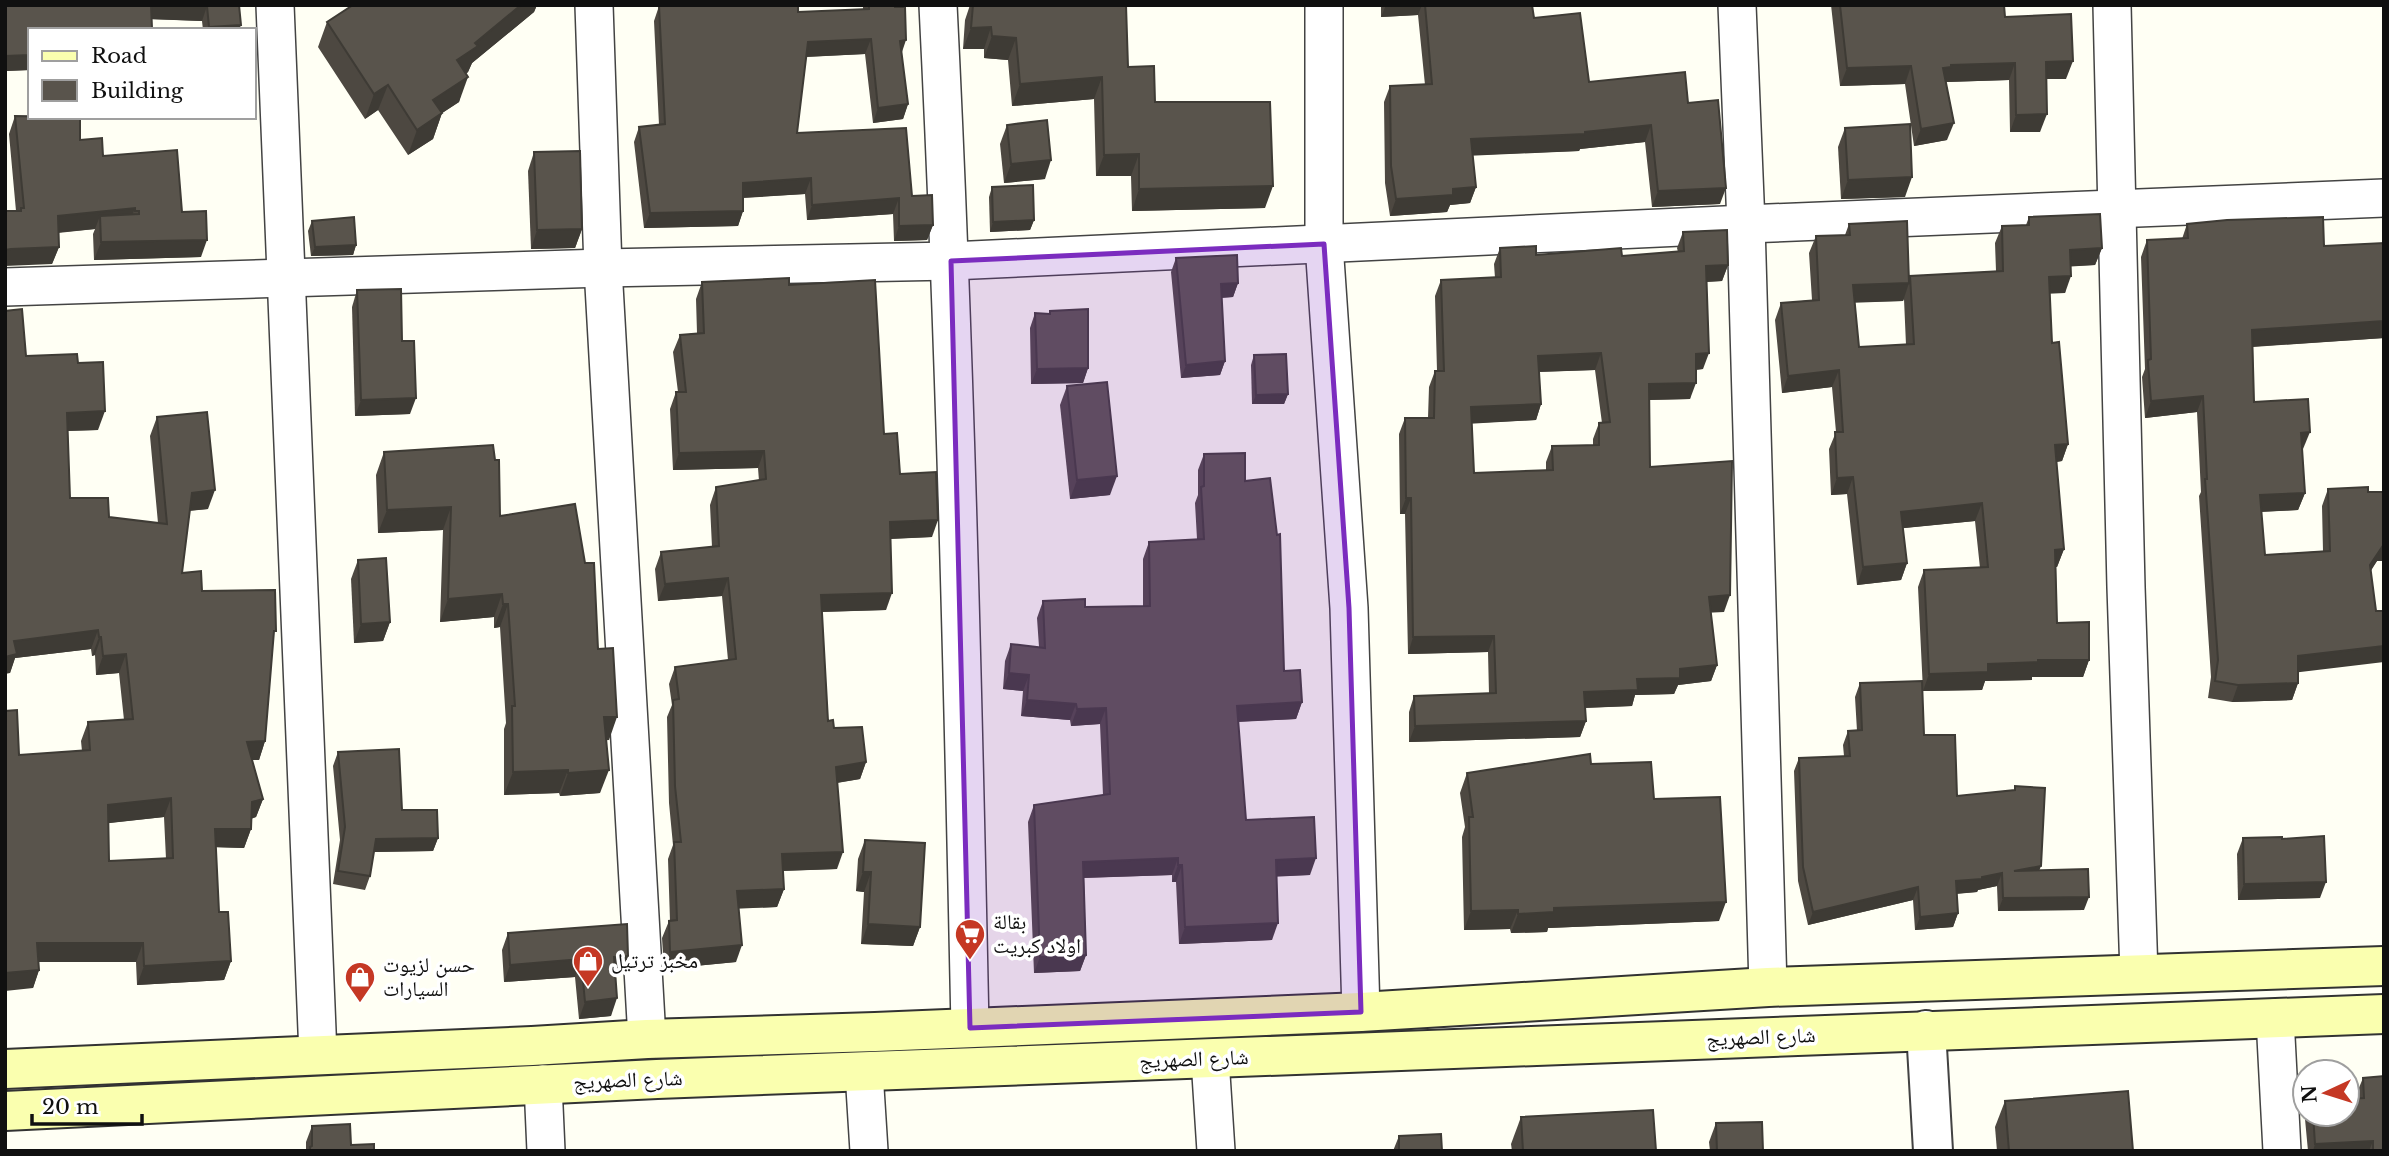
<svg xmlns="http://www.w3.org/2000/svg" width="2389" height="1156" font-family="'Libre Baskerville','Noto Naskh Arabic',serif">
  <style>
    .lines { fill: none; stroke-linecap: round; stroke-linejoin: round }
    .minor-casing { stroke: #434343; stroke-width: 40 }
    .tertiary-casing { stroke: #434343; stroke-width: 42 }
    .secondary-casing { stroke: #323232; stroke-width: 42 }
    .minor { stroke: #fff; stroke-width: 37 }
    .tertiary { stroke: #fff; stroke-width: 38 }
    .secondary { stroke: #faffaf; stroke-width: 38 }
    .wall { fill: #4d4841; fill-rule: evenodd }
    .shaded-wall { fill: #3e3b35 }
    .building { fill: #59544c; stroke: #3e3b35; stroke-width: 2; fill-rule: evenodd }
    .marked { fill: #7b2cbf; fill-opacity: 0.2; stroke: #7b2cbf; stroke-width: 5; stroke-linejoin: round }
    .labels { text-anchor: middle; stroke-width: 7; stroke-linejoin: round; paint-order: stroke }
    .poi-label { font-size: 21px; fill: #101010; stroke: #fff; text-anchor: start }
    .street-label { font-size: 21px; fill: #101010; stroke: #fff }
  </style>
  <rect width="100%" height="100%" fill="#fffff4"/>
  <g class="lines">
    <g class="minor-casing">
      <g id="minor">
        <path d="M275 5 318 1055"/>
        <path d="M594 5 603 268 647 1039"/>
        <path d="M938 5C955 346 963 687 970 1028"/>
        <path d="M1324 5V244L1349 608 1361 1012"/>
        <path d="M1737 5 1746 224 1768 987"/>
        <path d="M2112 5 2126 587 2139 974"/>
        <path d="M5 287 603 268 951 261 1746 224 2384 198"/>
        <path d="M2275 1018 2282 1151"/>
        <path d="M1210 1059 1216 1151"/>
        <path d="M864 1072 869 1151"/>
        <path d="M543 1084 546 1151"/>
      </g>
    </g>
    <g class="tertiary-casing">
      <path id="tertiary" d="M1926 1030 1933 1151"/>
    </g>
    <g class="secondary-casing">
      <g id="secondary">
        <path d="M5 1069 532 1046 647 1039 875 1032 1361 1012 1768 987 2384 966"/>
        <path d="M5 1111 657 1079 2384 1014"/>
      </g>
    </g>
    <use href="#minor" class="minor"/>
    <use href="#tertiary" class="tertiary"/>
    <use href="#secondary" class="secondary"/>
  </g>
  <g class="wall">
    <path d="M5 5H239V30H203L202 21 152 19 151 30H30V70L5 71Z"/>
    <path d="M353 5H537L534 12 472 63 468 72 466 74 459 102 442 113 433 139 408 155 378 110 365 119 318 47 327 22Z"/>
    <path d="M863 5H895L908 104 903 119 873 123 865 54 806 57 797 133 912 196 933 225 927 240 894 241 893 214 807 220 805 194 743 198V211L738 226 644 228 634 142 639 127 659 125 654 21 659 6 798 12 863 9Z"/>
    <path d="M970 5H1126L1128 67 1155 102 1265 208 1132 211 1131 176H1096L1094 99 1012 106 1008 60 984 58V49H963L965 20Z"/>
    <path d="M1381 5H1532L1534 18 1589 82 1688 103 1720 204 1652 207 1645 142 1580 149 1579 151 1473 155 1476 187 1470 203 1450 205 1447 212 1390 216 1385 183 1384 102 1390 86 1425 85 1418 15 1381 17Z"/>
    <path d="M1831 5H2004L2005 17 2066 79H2046L2040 132H2010L2009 80 1946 82 1947 140 1914 146 1905 84 1840 86Z"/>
    <path d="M15 116 80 140 103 156 182 212 201 257 94 260 93 234 95 229 58 233 59 247 52 264 16 211 9 134Z"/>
    <path d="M1007 125 1045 179 1004 183 1000 144Z"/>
    <path d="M1845 128 1905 197 1841 199 1838 147Z"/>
    <path d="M534 152 582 229 575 248 531 249 528 171Z"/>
    <path d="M992 187 1034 220 1030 230 990 232 989 197Z"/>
    <path d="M2029 217 2102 248 2095 265 2071 266 2065 293H2050L2052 343 2068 444 2062 461 2056 462 2064 549 2057 567H2056L2057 623 2089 660 2083 677H2032V680L1985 681 1982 690 1923 691 1918 587 1924 570 1980 568 1975 521 1903 528 1907 563 1901 580 1857 585 1847 494 1831 495 1829 449 1836 432 1832 387 1782 393 1775 320 1781 303 1812 300 1809 253 1816 236 1845 235 1849 224 1909 277 1996 271 1995 243 2002 226 2026 225ZM1904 299 1906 345 1859 347 1855 302 1903 301Z"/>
    <path d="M312 221 356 245 353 255 311 256 308 231Z"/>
    <path d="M2187 224 2324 246 2384 243V338L2253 347 2254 402 2303 449H2302L2305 493 2298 510 2261 512 2265 555 2323 551 2322 506 2328 489 2368 492H2384V561H2377L2298 672V683L2292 700 2232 702 2208 698 2211 677 2199 496 2201 492 2197 412 2145 418 2142 377 2145 369 2141 257 2147 240 2182 239Z"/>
    <path d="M1683 232 1728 265 1722 281 1707 282 1703 369 1696 370 1690 399 1649 400 1650 467 1724 612H1711L1717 665 1711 681 1678 685 1674 694 1635 695 1632 706 1585 708 1586 721 1580 737 1409 742V712L1414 696 1489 694 1488 652 1408 654 1405 514H1400L1399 434 1405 418H1428L1429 387 1435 371H1437L1435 296 1441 280 1495 278 1494 264 1500 248 1536 255 1622 256 1678 252 1677 248ZM1595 370 1602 423H1599L1593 439V445L1552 446 1546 462V470L1474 473 1472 423 1536 420 1541 404 1539 372Z"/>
    <path d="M1176 258 1238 283 1233 297 1221 298 1225 361 1220 375 1181 378 1171 272Z"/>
    <path d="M702 282 789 285 884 434 900 474 932 537 891 539 886 610 822 612 828 721 866 762 860 779 837 783V869L783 871 784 889 777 907 738 908 736 962 664 969 662 938 669 921H670L668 859 673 845 669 803 667 717 672 705 669 684 675 667 728 660 722 596 658 601 655 569 661 552 712 547 710 505 716 487 759 481 758 468 673 470 670 409 676 392H678L673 352 680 335 697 333 696 299Z"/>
    <path d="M357 290 402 341 410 414 355 416 352 307Z"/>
    <path d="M1050 311 1088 368 1083 383 1031 384 1030 328 1035 313 1049 314Z"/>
    <path d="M1254 355 1288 394 1284 404H1252L1251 365Z"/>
    <path d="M26 356 78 363 98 430 68 431 70 498 109 517 158 523 150 436 157 417 208 509 189 511 182 573 202 591 273 638 265 741 259 760H252L263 799 256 817 251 819V829L244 848 216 847 219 912 231 961 224 980 137 985 136 962H39V970L33 988 19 755 82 751 81 741 88 722 124 720 119 673 96 675 95 655 92 656 91 649 15 658 10 673ZM164 817 166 859 109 861 108 823Z"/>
    <path d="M1067 386 1110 495 1070 499 1060 405Z"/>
    <path d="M384 452 500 516 598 649 609 740H606L600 793 560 796 559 793 504 795V729L506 723 500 627 494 628V617L440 622 443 530 378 533 376 475Z"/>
    <path d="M1204 454 1245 481 1284 671 1302 702 1296 719 1238 722 1246 820 1310 875 1277 876 1272 940 1179 944 1176 882H1172V875L1084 878 1086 955 1080 971 1034 973 1028 822 1034 805 1103 795 1100 724 1071 726 1070 720 1021 716 1023 691 1003 689 1005 661 1011 644 1039 647 1037 618 1043 601 1085 607 1143 606V559L1149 542 1197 539 1195 503 1198 495V470Z"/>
    <path d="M358 560 390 622 383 641 354 643 351 579Z"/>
    <path d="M1860 683 1924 735 1957 796 2014 790 2015 786 2039 870 2084 910 1998 911 1997 886 1978 890 1977 892 1956 894 1958 913 1953 927 1915 930 1913 900 1808 925 1798 881 1794 771 1799 758 1844 756 1843 745 1848 731H1857L1855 697Z"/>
    <path d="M338 752 402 810 438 838 433 851 374 852 370 876 365 890 333 884 340 840 333 766Z"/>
    <path d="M1591 764 1654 799 1719 921 1548 928 1547 932 1511 933 1510 929 1464 930 1462 837 1465 827 1460 793 1467 773Z"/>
    <path d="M2243 838 2282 839 2320 898 2238 900 2237 854Z"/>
    <path d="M865 840 920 927 913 946 861 944 864 892 856 891 858 859Z"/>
    <path d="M508 933 628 956 622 973H615L611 1016 579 1019 575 977 504 982 502 950Z"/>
    <path d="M2363 1078 2384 1151H2308L2305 1119 2307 1114H2347L2356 1098V1095Z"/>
    <path d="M2005 1101 2133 1151H1997L1995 1127Z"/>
    <path d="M1521 1117 1656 1151H1512L1511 1144Z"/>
    <path d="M1716 1123 1763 1151H1710L1709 1142Z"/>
    <path d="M312 1126 351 1145 374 1151H306V1142Z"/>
    <path d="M1399 1136 1442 1151H1393Z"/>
  </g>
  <g class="shaded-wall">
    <path d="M151 5H181L207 6 202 21 146 19Z"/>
    <path d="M521 5H537L534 12 472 63 468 72 448 86 457 60 475 43Z"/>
    <path d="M1386 5H1422L1418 15 1381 17Z"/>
    <path d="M241 25 239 30H208L209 27Z"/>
    <path d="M991 27 984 49H963L971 28Z"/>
    <path d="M992 36 1016 38 1008 60 984 58Z"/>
    <path d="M871 39 865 54 802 57 808 42Z"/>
    <path d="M906 40 901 55 900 41Z"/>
    <path d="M30 55V70L5 71V56Z"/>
    <path d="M2073 61 2066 79H2039L2046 62Z"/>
    <path d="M2015 63 2009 80 1946 82 1943 68 1951 65Z"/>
    <path d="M1911 66 1905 84 1840 86 1847 68Z"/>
    <path d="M468 77 459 102 424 125 433 100Z"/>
    <path d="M1102 77 1094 99 1012 106 1020 84Z"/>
    <path d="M388 85 378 110 365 119 374 94Z"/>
    <path d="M908 104 903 119 873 123 878 108Z"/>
    <path d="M442 113 433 139 408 155 417 130Z"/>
    <path d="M2047 114 2040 132H2010L2016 115Z"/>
    <path d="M1954 123 1947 140 1914 146 1921 129Z"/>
    <path d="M1651 125 1645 142 1580 149 1579 151 1465 156 1471 139 1585 132Z"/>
    <path d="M1139 154 1131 176H1096L1104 155Z"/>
    <path d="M1051 160 1045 179 1004 183 1011 164Z"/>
    <path d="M1912 177 1905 197 1841 199 1848 180Z"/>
    <path d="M811 178 805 194 737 198 743 183Z"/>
    <path d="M1273 186 1265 208 1132 211 1139 189Z"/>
    <path d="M1476 187 1470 203 1450 205 1447 212 1390 216 1396 199 1453 189Z"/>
    <path d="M1726 188 1720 204 1652 207 1658 191Z"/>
    <path d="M899 198 893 214 807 220 812 205Z"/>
    <path d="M135 208 128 226 100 216 95 229 52 233 58 216Z"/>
    <path d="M743 211 738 226 644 228 650 213Z"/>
    <path d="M1034 220 1030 230 990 232 993 222Z"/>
    <path d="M933 225 927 240 894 241 899 226Z"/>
    <path d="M582 229 575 248 531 249 537 230Z"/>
    <path d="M207 240 201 257 94 260 101 242Z"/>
    <path d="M356 245 353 255 311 256 315 247Z"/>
    <path d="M59 247 52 264 5 266V250L11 249Z"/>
    <path d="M2102 248 2095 265 2063 267 2070 250Z"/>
    <path d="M1728 265 1722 281 1700 282 1706 266Z"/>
    <path d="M2071 276 2065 293 2043 294 2049 277Z"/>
    <path d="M1238 283 1233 297 1215 298 1221 284Z"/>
    <path d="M1909 283 1903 301 1847 303 1853 285Z"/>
    <path d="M2384 321V338L2246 347 2252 330Z"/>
    <path d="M1601 353 1595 370 1532 372 1538 356Z"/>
    <path d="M1709 353 1703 369 1690 370 1696 354Z"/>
    <path d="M1225 361 1220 375 1181 378 1186 365Z"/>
    <path d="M1088 368 1083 383 1031 384 1037 369Z"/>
    <path d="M1839 370 1832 387 1782 393 1788 376Z"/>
    <path d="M1696 383 1690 399 1643 400 1649 384Z"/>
    <path d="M1288 394 1284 404H1252L1256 395Z"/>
    <path d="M2203 396 2197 412 2145 418 2151 401Z"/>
    <path d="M416 398 410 414 355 416 361 400Z"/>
    <path d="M1541 404 1536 420 1466 424 1471 407Z"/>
    <path d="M105 411 98 430 61 431 67 413Z"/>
    <path d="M2310 432 2303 449 2295 450 2301 433Z"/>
    <path d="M2068 444 2062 461 2049 463 2055 445Z"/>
    <path d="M764 451 758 468 673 470 679 453Z"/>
    <path d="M1117 476 1110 495 1070 499 1077 480Z"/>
    <path d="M1853 477 1847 494 1831 495 1837 478Z"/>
    <path d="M215 490 208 509 185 511 192 493Z"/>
    <path d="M2305 493 2298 510 2254 512 2260 495Z"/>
    <path d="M1406 498H1411L1405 514H1400Z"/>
    <path d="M1982 503 1975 521 1895 529 1901 512Z"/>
    <path d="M451 507 443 530 378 533 387 510Z"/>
    <path d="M938 520 932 537 884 539 890 522Z"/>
    <path d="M2383 544 2384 561H2377L2364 582 2370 565Z"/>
    <path d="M2064 549 2057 567H2049L2055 550Z"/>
    <path d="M1907 563 1901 580 1857 585 1863 567Z"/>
    <path d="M728 578 722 596 658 601 665 584Z"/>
    <path d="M892 593 886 610 815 612 821 595Z"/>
    <path d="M502 594 494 617 440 622 448 599Z"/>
    <path d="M1730 595 1724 612 1703 613 1709 597Z"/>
    <path d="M503 604H508L500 627 494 628Z"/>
    <path d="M390 622 383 641 354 643 361 624Z"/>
    <path d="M98 630 91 649 15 658 10 673 5 674V657L14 641Z"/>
    <path d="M1494 636 1488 652 1408 654 1413 637Z"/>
    <path d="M99 637H101L95 655 92 656Z"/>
    <path d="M2384 646V662L2292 673 2298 656Z"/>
    <path d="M126 654 119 673 96 675 103 656Z"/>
    <path d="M2038 660H2089L2083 677H2032V680L1985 681 1982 690 1923 691 1929 674 1988 664Z"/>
    <path d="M1717 665 1711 681 1678 685 1674 694 1635 695 1632 706 1578 708 1584 692 1680 669Z"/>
    <path d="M1009 673 1029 675 1023 691 1003 689Z"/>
    <path d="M2298 683 2292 700 2232 702 2238 685Z"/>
    <path d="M1027 700 1076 704 1070 720 1021 716Z"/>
    <path d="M1302 702 1296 719 1231 722 1237 706Z"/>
    <path d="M1106 708 1100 724 1071 726 1077 709Z"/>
    <path d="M604 717H617L609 740 596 741Z"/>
    <path d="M1586 721 1580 737 1409 742 1415 726Z"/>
    <path d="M265 741 259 760H240L247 742Z"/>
    <path d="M866 762 860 779 829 784 836 767Z"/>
    <path d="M568 770 559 793 504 795 513 772Z"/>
    <path d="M609 770 600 793 560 796 568 773Z"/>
    <path d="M171 798 164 817 101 824 108 805Z"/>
    <path d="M263 799 256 817 245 820 252 802Z"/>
    <path d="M215 829H251L244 848 208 847Z"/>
    <path d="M438 838 433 851 371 852 376 839Z"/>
    <path d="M843 852 837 869 776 871 782 854Z"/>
    <path d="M1178 858 1172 875 1077 878 1083 862Z"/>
    <path d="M1316 858 1310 875 1270 877 1276 860Z"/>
    <path d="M1178 865H1182L1176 882H1172Z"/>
    <path d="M2041 866 2036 879 2014 871Z"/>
    <path d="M863 872H871L864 892 856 891Z"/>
    <path d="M2002 873 1997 886 1978 890 1977 892 1951 894 1956 881Z"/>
    <path d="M2326 882 2320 898 2238 900 2244 884Z"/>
    <path d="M1918 887 1913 900 1808 925 1813 912Z"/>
    <path d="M784 889 777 907 731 909 737 891Z"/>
    <path d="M2089 897 2084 910 1998 911 2003 898Z"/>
    <path d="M1726 902 1719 921 1548 928 1547 932 1511 933 1518 914 1554 908Z"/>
    <path d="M1518 910 1510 929 1464 930 1471 911Z"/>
    <path d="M1958 913 1953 927 1915 930 1920 917Z"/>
    <path d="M1278 923 1272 940 1179 944 1185 927Z"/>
    <path d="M868 924 920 927 913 946 861 944Z"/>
    <path d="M37 943H143L136 962H30Z"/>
    <path d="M742 945 736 962 664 969 670 952Z"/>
    <path d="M1086 955 1080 971 1034 973 1040 957Z"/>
    <path d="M628 956 622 973 607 974 614 957Z"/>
    <path d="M581 959 575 977 504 982 510 965Z"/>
    <path d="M231 961 224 980 137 985 144 966Z"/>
    <path d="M39 970 33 988 5 991V973Z"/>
    <path d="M617 998 611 1016 579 1019 585 1002Z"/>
    <path d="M2373 1141 2369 1151H2313L2315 1144Z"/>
  </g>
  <g class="building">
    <path d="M5 5H151L152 28 110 30H30V55L5 56Z"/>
    <path d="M181 5H239L241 25 209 27 207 6Z"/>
    <path d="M353 5H521L475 43 478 46 457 60 468 77 433 100 442 113 417 130 388 85 374 94 327 22Z"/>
    <path d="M798 5V12L869 9V5H895V7H905L906 40 900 41 908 104 878 108 871 39 808 42 797 133 906 128 912 196 932 195 933 225 899 226V198L812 205 811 178 743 183V211L650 213 639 127 665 124 659 6Z"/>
    <path d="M973 5H1126L1128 67 1154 66 1155 102H1270L1273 186 1139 189V154L1104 155 1102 77 1020 84 1016 38 992 36 991 27 971 28Z"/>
    <path d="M1425 5H1532L1534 18 1580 13 1589 82 1685 72 1688 103 1718 100 1726 188 1658 191 1651 125 1585 132V134L1471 139 1476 187 1453 189V195L1396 199 1391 166 1390 86 1432 84Z"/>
    <path d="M1840 5H2004L2005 17 2071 14 2073 61 2046 62 2047 114 2016 115 2015 63 1951 65V67L1943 68 1954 123 1921 129 1911 66 1847 68Z"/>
    <path d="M15 116 80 117V140L102 138 103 156 177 150 182 212 206 211 207 240 101 242 100 216 139 214V211H135V208L58 216 59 247 11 249 5 250V211H21V208H24Z"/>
    <path d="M1047 120 1051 160 1011 164 1007 125Z"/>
    <path d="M1910 124 1912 177 1848 180 1845 128Z"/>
    <path d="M580 151 582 229 537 230 534 152Z"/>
    <path d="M1033 185 1034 220 993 222 992 187Z"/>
    <path d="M2100 214 2102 248 2070 250 2071 276 2049 277 2052 343 2059 342 2068 444 2055 445 2064 549 2055 550 2057 623 2089 622V660H2038V662L1988 664V672L1929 674 1924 570 1988 567 1982 503 1901 512 1907 563 1863 567 1853 477 1837 478 1835 432H1843L1839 370 1788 376 1781 303 1819 300 1816 236 1850 235 1849 224 1907 221 1909 283 1853 285 1859 347 1914 344 1910 276 2003 271 2002 226 2029 225V217Z"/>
    <path d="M354 217 356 245 315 247 312 221Z"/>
    <path d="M2323 217 2324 246 2384 243V321L2252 330 2254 402 2308 399 2310 432 2301 433 2305 493 2260 495 2265 555 2330 551 2328 489 2368 487V492H2384V544L2370 565 2376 611H2384V646L2298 656V683L2238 685 2215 681 2218 660 2205 479H2207L2203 396 2151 401 2148 363V360L2151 359 2147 240 2188 238 2187 224 2227 220Z"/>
    <path d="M1727 230 1728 265 1706 266 1709 353 1696 354V383L1649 384 1650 467 1732 461 1730 595 1709 597 1717 665 1680 669V678L1637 679 1638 690 1584 692 1586 721 1415 726 1414 696 1496 693 1494 636 1413 637 1411 498H1406L1405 418H1434L1435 371H1444L1441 280 1501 277 1500 248 1536 246V255L1621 248 1622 256 1684 251 1683 232ZM1601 353 1610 422 1599 423V445L1552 446 1553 470 1474 473 1471 407 1541 404 1538 356Z"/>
    <path d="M1237 255 1238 283 1221 284 1225 361 1186 365 1176 258Z"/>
    <path d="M789 278V285L875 280 884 434 897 433 900 474 936 472 938 520 890 522 892 593 821 595 828 721 833 720 834 728 862 727 866 762 836 767 843 852 782 854 784 889 737 891 742 945 670 952 669 921 677 920 674 842H681L675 786 673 700 679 699 675 667 736 659 728 578 665 584 661 552 719 546 716 487 766 479 764 451 679 453 676 392H686L680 335 704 333 702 282Z"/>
    <path d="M401 289 402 341H414L416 398 361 400 357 290Z"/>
    <path d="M22 309 26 356 77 354 78 363 103 362 105 411 67 413 70 498H108L109 517 167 524 157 417 207 412 215 490 192 493 182 573 201 571 202 591 275 590 276 631H274L265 741 247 742 263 799 252 802 251 829H215L219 912H228L231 961 144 966 143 943H37L39 970 5 973V711L17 710 19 755 90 750 88 722 133 719 126 654 103 656 101 637H99L98 630 14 641 17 654 5 657V311ZM171 798 173 858 109 861 108 805Z"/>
    <path d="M1088 309V368L1037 369 1035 313 1050 314V311Z"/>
    <path d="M1286 354 1288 394 1256 395 1254 355Z"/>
    <path d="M1107 382 1117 476 1077 480 1067 386Z"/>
    <path d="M493 445 495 460H499L500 516 575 504 585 563H594L598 649 613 648 617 717H604L609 770 568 773V770L513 772 512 706H515L508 604H503L502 594 448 599 451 507 387 510 384 452Z"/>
    <path d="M1245 453V481L1270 478 1277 535 1280 534 1284 671 1300 670 1302 702 1237 706 1246 820 1314 817 1316 858 1276 860 1278 923 1185 927 1182 865H1178V858L1083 862 1086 955 1040 957 1034 805 1110 794 1106 708 1077 709 1076 704 1027 700 1029 675 1009 673 1011 644 1045 648 1043 601 1085 599V607L1150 606 1149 542 1204 539 1201 487 1204 486V454Z"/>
    <path d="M386 558 390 622 361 624 358 560Z"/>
    <path d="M1922 681 1924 735H1955L1957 796 2015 790V786L2045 788 2041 866 2014 871 2088 869 2089 897 2003 898 2002 873 1982 877V879L1956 881 1958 913 1920 917 1918 887 1813 912 1803 867 1799 758 1850 756 1848 731 1862 730 1860 683Z"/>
    <path d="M399 749 402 810H437L438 838 376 839 370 876 338 871 345 827 338 752Z"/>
    <path d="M1590 754 1591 764 1651 762 1654 799 1720 797 1726 902 1554 908V912L1518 914V910L1471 911 1469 817H1473L1467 773Z"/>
    <path d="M2324 836 2326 882 2244 884 2243 838 2282 837V839Z"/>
    <path d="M865 840 925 843 920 927 868 924 871 872H863Z"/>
    <path d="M627 924 628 956 614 957 617 998 585 1002 581 959 510 965 508 933Z"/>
    <path d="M2384 1076V1151H2373V1141L2315 1144 2313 1114H2347V1099L2364 1098 2363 1078Z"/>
    <path d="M2128 1091 2133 1151H2009L2005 1101Z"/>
    <path d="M1653 1110 1656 1151H1523L1521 1117Z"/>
    <path d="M1762 1122 1763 1151H1717L1716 1123Z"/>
    <path d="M350 1124 351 1145 374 1144V1151H310V1147L312 1146V1126Z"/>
    <path d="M1441 1134 1442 1151H1399V1136Z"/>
  </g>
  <path class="marked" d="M1324 244 1349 608 1361 1012 970 1028 951 261Z"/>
  <defs>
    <g id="supermarket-pin" transform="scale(1.575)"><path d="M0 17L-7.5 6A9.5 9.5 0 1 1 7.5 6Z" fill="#c53824" stroke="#fff"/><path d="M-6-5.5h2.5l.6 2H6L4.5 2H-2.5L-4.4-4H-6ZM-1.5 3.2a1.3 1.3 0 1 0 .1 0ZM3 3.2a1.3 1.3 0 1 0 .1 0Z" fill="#fff"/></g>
    <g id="shop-pin" transform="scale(1.575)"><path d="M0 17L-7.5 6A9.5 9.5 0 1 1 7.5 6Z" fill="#c53824" stroke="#fff"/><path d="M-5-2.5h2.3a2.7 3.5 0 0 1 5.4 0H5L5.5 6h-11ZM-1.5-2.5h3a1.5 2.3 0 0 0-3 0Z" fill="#fff"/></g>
  </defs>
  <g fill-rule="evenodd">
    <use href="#supermarket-pin" x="970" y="934"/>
    <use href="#shop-pin" x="588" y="961"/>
    <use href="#shop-pin" x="360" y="977"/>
  </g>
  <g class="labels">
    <g class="poi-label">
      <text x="993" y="929">بقالة<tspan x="993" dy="24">اولاد كبريت</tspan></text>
      <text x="611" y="968">مخبز ترتيل</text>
      <text x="383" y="972">حسن لزيوت<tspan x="383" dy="24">السيارات</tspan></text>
    </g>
    <g class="street-label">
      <text transform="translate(1761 1037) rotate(-2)" y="7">شارع الصهريج</text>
      <text transform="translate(1194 1059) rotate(-2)" y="7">شارع الصهريج</text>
      <text transform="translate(628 1080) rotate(-2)" y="7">شارع الصهريج</text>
    </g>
  </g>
  <rect width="2389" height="1156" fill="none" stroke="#101010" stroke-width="14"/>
  <rect x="28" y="28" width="228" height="91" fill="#ffffff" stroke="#9f9f9f" stroke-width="2"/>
  <rect x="42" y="51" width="35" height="10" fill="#faffaf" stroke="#9f9f9f" stroke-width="2"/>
  <text x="91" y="63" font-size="21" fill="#101010">Road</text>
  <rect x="42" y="80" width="35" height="21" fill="#59544c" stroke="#9f9f9f" stroke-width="2"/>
  <text x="91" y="98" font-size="21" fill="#101010">Building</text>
  <g transform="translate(2326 1093) rotate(266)"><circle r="33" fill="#ffffff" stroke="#9f9f9f" stroke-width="2"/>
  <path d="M0-5L12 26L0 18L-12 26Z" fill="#c53824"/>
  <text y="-10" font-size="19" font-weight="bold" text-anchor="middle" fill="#101010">N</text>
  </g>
  <path d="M32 1114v10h110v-10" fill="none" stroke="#101010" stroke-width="3.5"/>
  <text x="42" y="1114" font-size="21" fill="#101010" stroke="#ffffff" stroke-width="5" paint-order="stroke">20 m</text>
</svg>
